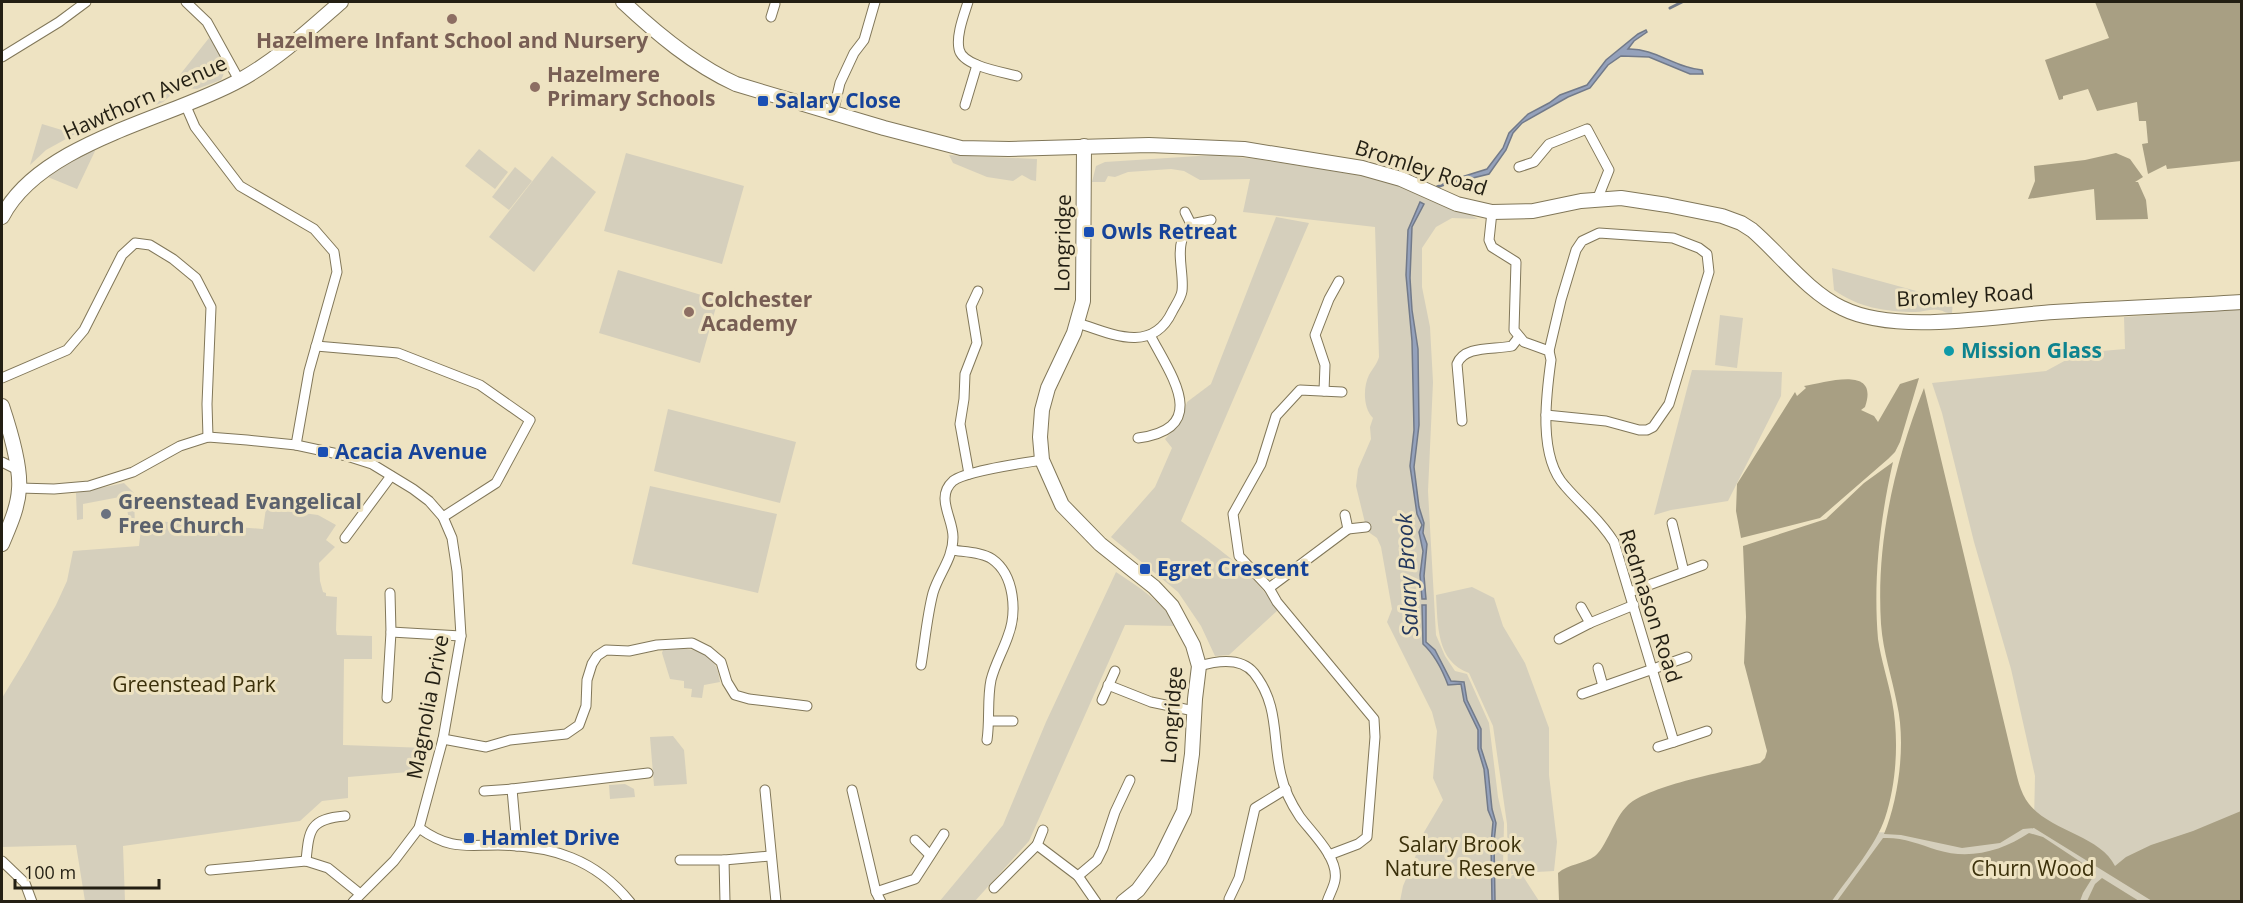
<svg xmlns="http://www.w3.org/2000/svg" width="2243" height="903" font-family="'Open Sans',sans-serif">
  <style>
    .green { fill: #d5cfbc }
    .forest { fill: #a89f83 }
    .water { fill: #94a1bb; stroke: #727a89; stroke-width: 1.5 }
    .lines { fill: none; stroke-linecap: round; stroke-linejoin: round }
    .stream { stroke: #727a89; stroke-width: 3 }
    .street-casing { stroke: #817759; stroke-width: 11 }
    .secondary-casing { stroke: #817759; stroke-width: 16 }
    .street { stroke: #fff; stroke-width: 9 }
    .secondary { stroke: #fff; stroke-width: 14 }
    .education-dot { fill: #8d6e63; stroke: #eee3c2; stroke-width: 2 }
    .transit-dot { fill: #1a4fb4; stroke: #eee3c2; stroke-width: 2 }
    .culture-dot { fill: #0f9aa8; stroke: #eee3c2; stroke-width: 2 }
    .worship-dot { fill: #6b7280; stroke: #eee3c2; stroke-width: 2 }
    .labels { text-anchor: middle; stroke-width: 6; stroke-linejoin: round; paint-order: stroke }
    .education-label { font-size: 21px; font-weight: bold; fill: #785e54; stroke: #eee3c2; text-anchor: start }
    .street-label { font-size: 21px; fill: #231f13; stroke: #eee3c2 }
    .transit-label { font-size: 21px; font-weight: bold; fill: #164399; stroke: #eee3c2; text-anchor: start }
    .culture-label { font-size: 21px; font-weight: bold; fill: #0d838f; stroke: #eee3c2; text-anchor: start }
    .worship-label { font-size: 21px; font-weight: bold; fill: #5b616d; stroke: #eee3c2; text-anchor: start }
    .park-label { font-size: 21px; fill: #3b300a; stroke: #eee3c2 }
    .water-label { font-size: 22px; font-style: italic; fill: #23375c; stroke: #eee3c2 }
  </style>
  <rect width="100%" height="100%" fill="#eee3c2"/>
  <g class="green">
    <path d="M209 38 211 39C219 52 230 65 221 80L197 89 187 88 171 95 163 102 156 105Z"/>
    <path d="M42 124 75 134 46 150 30 165Z"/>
    <path d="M94 148 95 151 77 189 43 175Z"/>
    <path d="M479 149 508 172 495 189 465 166Z"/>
    <path d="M626 153 744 186 722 264 604 231Z"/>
    <path d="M949 155 1037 159 1036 181 1031 180 1022 175 1013 181 987 177 953 163Z"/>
    <path d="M1214 155 1257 159 1363 176 1362 168 1462 210 1478 219 1452 218 1436 227 1422 248V287L1430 327 1433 382 1428 491 1436 635 1445 656 1455 671 1467 674 1489 723 1498 797 1504 823 1503 866 1506 878 1515 874H1508L1507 824 1493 726 1469 673C1436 661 1438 625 1436 595L1472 587 1494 598 1503 626 1525 663 1549 728V775L1557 842 1554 871 1521 873 1539 901H1400L1403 886 1415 858 1420 839 1443 800 1433 778 1437 731 1432 712 1387 622 1392 609 1381 547 1377 538 1367 531 1356 486 1358 469 1371 439 1370 427 1373 418C1363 408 1363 387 1369 375 1373 368 1377 364 1379 357L1375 227 1243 212 1250 179 1200 180 1184 171 1171 169 1128 172 1115 177 1108 176 1105 182H1092L1096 166 1105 162Z"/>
    <path d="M552 156 596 192 534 272 489 237Z"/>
    <path d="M515 167 532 181 509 210 492 197Z"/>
    <path d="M1276 217 1309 223 1181 521C1218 548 1252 571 1278 610L1229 655 1215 656 1201 626 1178 592 1111 537 1155 487 1172 448 1165 439 1181 422 1187 402 1211 384Z"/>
    <path d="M1832 268 1953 301 1952 313C1946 314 1945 311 1939 310 1932 308 1923 312 1915 312 1886 312 1857 307 1834 290Z"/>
    <path d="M618 270 718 300 700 363 599 333Z"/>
    <path d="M2241 309V901L1822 902 1875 832 1918 834 2034 822 2035 776 2011 669 1974 542 1942 413 1932 383 2046 371 2079 353 2125 349 2124 317Z"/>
    <path d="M1720 315 1743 318 1737 368 1715 365Z"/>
    <path d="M1692 370 1782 372 1781 396 1728 501 1671 510 1654 515Z"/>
    <path d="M668 409 796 442 780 503 654 471Z"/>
    <path d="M124 483 134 493 135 530 120 531V524L129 521 125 496 83 504V519L77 520 76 493Z"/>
    <path d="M650 486 777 514 758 593 632 564Z"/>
    <path d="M266 508 318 515 336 525 326 540 335 547 319 563 320 581 323 592 326 593V596L337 597 336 630 337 635 372 636V659H344L343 745 427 748 421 771 348 777V798L322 801 300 821 123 846 125 901H85L76 845 2 847V698L27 657 56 605 67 581 73 551 139 546 142 520 263 529Z"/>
    <path d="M1116 572C1139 587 1162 602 1177 626L1125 625 1029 841 975 901 939 902 1003 825 1046 722Z"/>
    <path d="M668 648C695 648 717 651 720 682L704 685 702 698 691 697 692 689 684 688V681L670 679 662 653 663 650Z"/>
    <path d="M673 736 684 750 687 784 654 786 650 737Z"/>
    <path d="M625 784 634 789 635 797 610 799 609 785Z"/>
  </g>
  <g class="forest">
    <path d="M2095 2H2241V161L2167 169 2166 165 2148 174 2142 144 2148 143 2146 121H2139L2137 102 2097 111 2088 89 2063 96V99L2059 100 2045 60 2109 38Z"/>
    <path d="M2116 153 2130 159 2143 177 2135 182H2138L2146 200 2148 219 2096 220 2094 189 2028 199 2035 181 2034 166 2085 160Z"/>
    <path d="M1919 378 1900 442 1895 452 1888 459 1820 518 1741 538 1736 511 1737 484 1795 392 1797 396 1806 388 1804 386C1825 383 1880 364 1865 407L1861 410 1874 416 1878 422 1900 384Z"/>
    <path d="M1924 388 2013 760C2017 775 2019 791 2029 804 2050 831 2101 836 2115 866L2126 857 2151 845 2193 831 2241 811V901H2152L2034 828 2023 829 2000 843 1962 848 1901 835 1884 834C1899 798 1906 742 1897 704 1892 677 1883 652 1881 624 1876 542 1894 464 1924 388Z"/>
    <path d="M1893 462C1880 519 1873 580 1878 639 1881 660 1888 680 1892 701 1899 737 1897 782 1885 818 1876 845 1851 874 1834 898L1831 902 1559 901 1558 873C1568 864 1584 864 1595 856 1606 848 1614 818 1628 805 1650 785 1729 771 1760 763L1765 758 1767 751 1744 663 1746 617 1743 546 1826 519 1864 483Z"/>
    <path d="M2029 833 2043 837 2096 872 2083 893 2080 901H1837L1883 838C1902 837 1919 844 1937 850 1970 860 2002 851 2029 833Z"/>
    <path d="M2102 878 2139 901H2087L2095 884Z"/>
  </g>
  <g class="water">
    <path d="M1646 30 1647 32 1634 41 1628 49C1655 48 1675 68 1702 70L1703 74H1690L1649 57 1621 56 1608 65 1590 88 1568 97 1522 123 1513 133 1506 150 1489 174 1456 182 1455 179 1487 169 1503 148 1509 133 1528 114 1549 103 1560 95 1587 85 1606 60 1638 34Z"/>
    <path d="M1420 202 1424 204 1412 227 1410 278 1412 310 1418 349 1419 425 1414 467 1419 507 1424 523 1423 533 1427 544 1424 576 1426 599H1422L1420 575 1423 551 1419 532 1422 525 1417 514 1410 466 1414 430 1412 341 1406 275 1408 230Z"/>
    <path d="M1422 605H1426V642L1435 650 1451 681 1464 682 1467 700 1481 729V748L1488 770 1492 809 1496 823 1494 842 1495 901H1492L1491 844 1493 822 1488 810 1484 769 1478 749V730L1464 701 1461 684 1448 685C1442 669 1435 655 1423 644Z"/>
  </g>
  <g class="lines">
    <g class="stream">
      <path d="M1670 8 1682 2"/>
      <path d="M1434 190 1437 187 1458 179"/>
    </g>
    <g class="street-casing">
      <g id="street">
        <path d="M186 2 207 22 239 80"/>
        <path d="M968 2C964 15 956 35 959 49 962 66 1002 72 1017 76"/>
        <path d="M771 17 775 4"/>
        <path d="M2 57 59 22 86 2"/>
        <path d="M185 104 195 127 240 186 314 229 334 252 337 272 309 371 296 445"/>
        <path d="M965 105 977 65"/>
        <path d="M833 113 840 83 854 53 864 40 875 2"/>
        <path d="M1519 167 1534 162 1549 144 1587 129 1609 170 1597 200"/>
        <path d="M1185 212 1191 224"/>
        <path d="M1492 212 1489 240 1492 247 1516 262 1514 330 1524 342 1549 351 1551 360C1546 396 1538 457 1565 486 1583 507 1599 518 1614 542L1674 742 1707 731"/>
        <path d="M1078 323C1111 334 1152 354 1172 312 1175 306 1181 298 1182 291 1184 275 1177 255 1182 240 1184 235 1188 229 1191 224L1211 220"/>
        <path d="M316 346 398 353 480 385 530 420 496 483 443 517"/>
        <path d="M2 378 67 350 84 330 122 255 135 243 150 245 173 259 196 278 211 307 207 404 208 437"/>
        <path d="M1324 391 1325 365 1315 335 1329 299 1339 281"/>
        <path d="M1546 415 1606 421 1639 430H1647L1653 427 1669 404 1709 272 1707 254 1699 248 1673 238 1599 233 1582 241 1576 250 1561 300 1549 351"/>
        <path d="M1462 421 1457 364C1464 345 1494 350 1512 346L1519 337"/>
        <path d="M1138 438C1212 428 1170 374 1150 335"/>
        <path d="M2 462 16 469"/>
        <path d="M969 474 960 424 964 399 965 374 977 343 971 306 978 291"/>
        <path d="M19 488 54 489 89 486 133 472 180 446 208 437 247 440 296 445 347 456 372 464 413 489 429 501 443 517 452 538 457 571 461 636 443 739 419 828 394 861 353 902"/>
        <path d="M1345 515 1348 529 1366 527"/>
        <path d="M1672 523 1684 572"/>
        <path d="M345 538 391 476"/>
        <path d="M952 550C964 552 982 552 992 559 1015 575 1017 613 1008 636 1003 651 995 664 991 680 987 699 990 720 987 740"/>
        <path d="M1269 588 1348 529"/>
        <path d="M1630 592 1703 565"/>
        <path d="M1581 607 1590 623"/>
        <path d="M391 632 461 636"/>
        <path d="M1559 639 1590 623 1634 605"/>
        <path d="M921 665C925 641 927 616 933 593 939 573 953 559 953 537 953 518 935 497 953 481 965 471 1024 463 1042 460"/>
        <path d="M1199 666C1216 661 1241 657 1254 673 1280 706 1272 739 1281 775 1284 789 1292 805 1300 817 1312 833 1339 858 1335 880 1334 887 1329 895 1327 902"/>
        <path d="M1598 668 1603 686"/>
        <path d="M1108 685 1151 702 1194 711"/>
        <path d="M1582 694 1687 657"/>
        <path d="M387 698 391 632 390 593"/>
        <path d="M1102 700 1115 671"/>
        <path d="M990 721H1013"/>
        <path d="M443 739 486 747 510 740 566 734 579 725 586 706 587 680 592 664 597 656 606 650 629 651 657 645 692 643 708 651 721 662 727 682 735 695 749 699 807 706"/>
        <path d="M1658 747 1674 742"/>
        <path d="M765 790 776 902"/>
        <path d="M852 790 876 892 881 902"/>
        <path d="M484 791 512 789"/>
        <path d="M419 828C450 850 464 845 498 845 553 846 595 859 630 902"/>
        <path d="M915 840 930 855"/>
        <path d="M1037 845 1043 830"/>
        <path d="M517 846 512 789 648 773"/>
        <path d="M1329 855 1358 844 1367 837 1375 737 1374 719 1277 602 1269 588 1239 556 1233 514 1261 464 1276 416 1300 390 1342 392"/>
        <path d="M680 860H724L770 856"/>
        <path d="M724 860 725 902"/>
        <path d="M2 861 25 883 32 902"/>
        <path d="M306 861C309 829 310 819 345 816"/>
        <path d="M210 870 306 861 328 868 359 893"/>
        <path d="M1078 876 1097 860 1103 848 1115 812 1130 780"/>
        <path d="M994 888 1037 845 1078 876 1096 902"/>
        <path d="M876 892 915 879 944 834"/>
        <path d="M1229 899 1239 878 1255 808 1286 789"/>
      </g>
    </g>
    <g class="secondary-casing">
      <g id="secondary">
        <path d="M623 2C656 33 694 65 736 84L884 128 961 148 1009 149 1149 145 1244 149 1362 168 1401 179 1457 204 1492 212 1533 211 1581 201 1621 198 1667 205 1722 216 1741 223 1752 230C1780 254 1808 292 1842 308 1896 335 1994 316 2054 312 2117 308 2179 306 2242 302"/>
        <path d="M1084 146 1083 301 1074 333 1048 388 1042 410 1040 437 1042 460 1062 505 1100 544 1154 587 1172 606 1193 645 1199 666 1195 699 1192 754 1184 811 1160 860 1138 890 1123 902"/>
        <path d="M2 217C40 142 170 119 240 80 278 59 309 30 341 2"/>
        <path d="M2 406C9 427 21 468 19 489 18 508 9 527 2 544"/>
      </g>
    </g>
    <use href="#street" class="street"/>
    <use href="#secondary" class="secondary"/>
  </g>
  <g class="education-dot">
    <circle cx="452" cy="19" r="6"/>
    <circle cx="535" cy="87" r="6"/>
    <circle cx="689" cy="312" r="6"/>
  </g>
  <g class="transit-dot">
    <rect x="757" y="95" width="12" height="12" rx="3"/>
    <rect x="1083" y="226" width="12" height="12" rx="3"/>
    <rect x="317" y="446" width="12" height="12" rx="3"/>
    <rect x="1139" y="563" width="12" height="12" rx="3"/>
    <rect x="463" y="832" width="12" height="12" rx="3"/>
  </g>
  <circle class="culture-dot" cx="1949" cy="351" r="6"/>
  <circle class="worship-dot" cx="106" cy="514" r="6"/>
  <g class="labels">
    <g class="education-label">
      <text x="452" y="48" text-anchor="middle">Hazelmere Infant School and Nursery</text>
      <text x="547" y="82">Hazelmere<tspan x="547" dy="24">Primary Schools</tspan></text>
      <text x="701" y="307">Colchester<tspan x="701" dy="24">Academy</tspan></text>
    </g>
    <g class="street-label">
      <text transform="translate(145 98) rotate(-24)" y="7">Hawthorn Avenue</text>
      <text transform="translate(1421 168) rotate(18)" y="7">Bromley Road</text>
      <text transform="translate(1063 243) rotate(-89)" y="7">Longridge</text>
      <text transform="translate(1965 296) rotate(-3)" y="7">Bromley Road</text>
      <text transform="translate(1650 606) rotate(72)" y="7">Redmason Road</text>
      <text transform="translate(428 707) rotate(-79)" y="7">Magnolia Drive</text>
      <text transform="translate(1172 715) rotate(-86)" y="7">Longridge</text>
    </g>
    <g class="transit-label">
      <text x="775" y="108">Salary Close</text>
      <text x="1101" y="239">Owls Retreat</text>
      <text x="335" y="459">Acacia Avenue</text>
      <text x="1157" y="576">Egret Crescent</text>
      <text x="481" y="845">Hamlet Drive</text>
    </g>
    <g class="culture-label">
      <text x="1961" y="358">Mission Glass</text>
    </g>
    <g class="worship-label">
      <text x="118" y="509">Greenstead Evangelical<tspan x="118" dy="24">Free Church</tspan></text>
    </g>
    <g class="park-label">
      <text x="194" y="692">Greenstead Park</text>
      <text x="1460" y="852">Salary Brook<tspan x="1460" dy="24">Nature Reserve</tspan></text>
      <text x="2033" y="876">Churn Wood</text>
    </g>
    <g class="water-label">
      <text transform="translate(1407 575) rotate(-93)" y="8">Salary Brook</text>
    </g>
  </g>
  <rect width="2243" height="903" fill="none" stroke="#231f13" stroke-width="6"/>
  <path d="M15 879v9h144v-9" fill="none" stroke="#231f13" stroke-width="3"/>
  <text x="24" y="879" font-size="18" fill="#231f13" stroke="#eee3c2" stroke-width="4.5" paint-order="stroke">100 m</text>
</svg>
